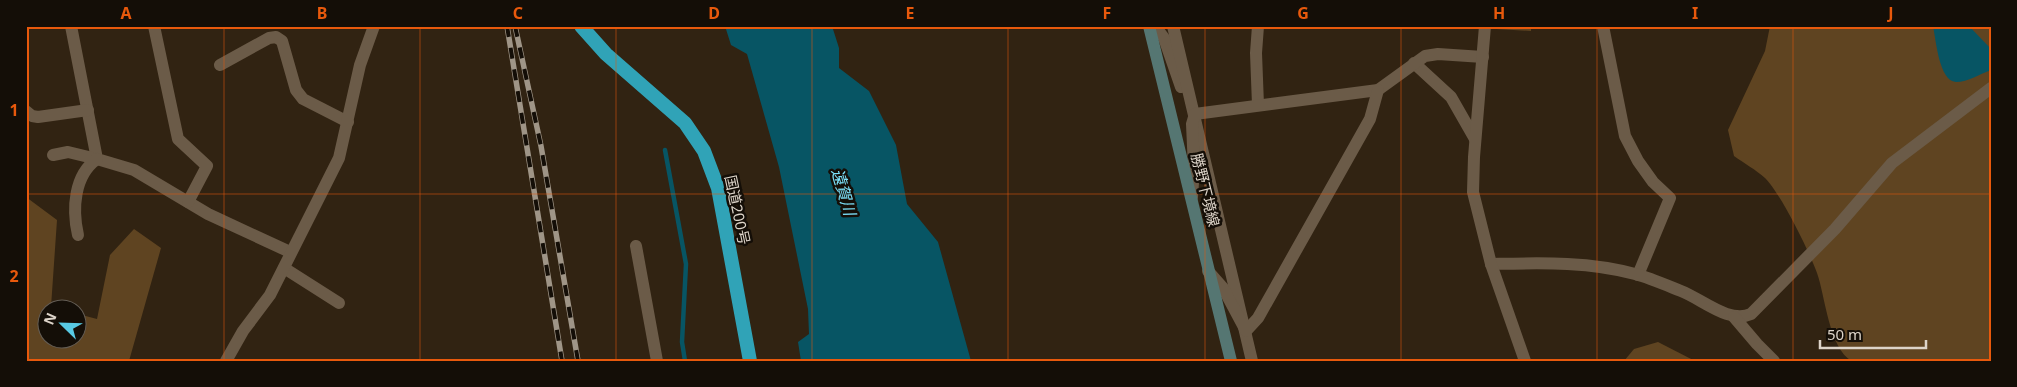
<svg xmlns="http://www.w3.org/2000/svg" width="2017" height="387" font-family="'Noto Sans','Noto Sans JP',sans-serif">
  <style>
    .green { fill: #5f4421 }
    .water { fill: #075564 }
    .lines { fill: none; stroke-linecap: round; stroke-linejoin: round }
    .stream { stroke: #075564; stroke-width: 4.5 }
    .minor { stroke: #6b5b48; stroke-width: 12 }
    .tertiary { stroke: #6b5b48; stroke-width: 12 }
    .secondary { stroke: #557672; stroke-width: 12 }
    .trunk { stroke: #30a3b7; stroke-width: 14 }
    .rail-casing { stroke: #9f9587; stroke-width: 5.5 }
    .rail { stroke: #140e07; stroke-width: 4; stroke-dasharray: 11; stroke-linecap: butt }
    .grid { fill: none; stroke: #e8590c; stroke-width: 1; stroke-opacity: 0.55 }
    .labels { text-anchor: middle; stroke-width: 5; stroke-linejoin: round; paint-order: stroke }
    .street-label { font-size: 15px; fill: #ddd4c9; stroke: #140e07 }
    .water-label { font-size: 16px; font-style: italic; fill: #7ce2fb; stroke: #140e07 }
    .neatline { fill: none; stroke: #e8590c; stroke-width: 2 }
    .grid-label { font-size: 16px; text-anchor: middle; font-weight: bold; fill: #e8590c }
  </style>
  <rect width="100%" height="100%" fill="#312312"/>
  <g class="green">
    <path d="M1496 26H1531V31L1496 29Z"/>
    <path d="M1770 26H1991V361H1852C1829 349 1825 295 1817 273 1809 251 1781 194 1765 178 1756 170 1744 163 1734 156L1728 130 1765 51Z"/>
    <path d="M26 197 57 220 51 307 60 309 48 310V340H78V314L97 319 110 255 134 229 161 248 129 361H26Z"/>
    <path d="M1658 342 1695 361H1624L1634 349Z"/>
  </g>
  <g class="water">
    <path d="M725 26H832L839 48V68L869 91 896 145 907 204 938 242 971 361H801L798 342 809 334 808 309 779 167 747 54 731 45Z"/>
    <path d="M1933 26H1969L1991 49V70C1980 74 1968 82 1956 82 1939 81 1936 40 1933 26Z"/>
  </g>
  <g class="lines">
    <path class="stream" d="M665 150 686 264 682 342 685 361"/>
    <g class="minor">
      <path d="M71 26 97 159 134 170 208 214 290 252"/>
      <path d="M154 26 178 139 207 166 188 202"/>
      <path d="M1155 26 1164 38 1181 87"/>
      <path d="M1173 26 1252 361"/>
      <path d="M1603 26 1625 136 1638 161 1653 182 1670 198 1638 275"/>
      <path d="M1414 63 1451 97 1475 139"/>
      <path d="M220 65 269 38 276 37 282 41 296 90 303 99 348 122"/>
      <path d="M1258 105 1256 53 1258 26"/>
      <path d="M26 111 32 116 38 117 88 110"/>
      <path d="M53 155 68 152 97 159"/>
      <path d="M1192 197 1194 168 1192 124 1195 114 1378 90 1425 56 1438 54 1483 57"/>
      <path d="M78 235C72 209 74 175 97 159"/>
      <path d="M636 246 657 361"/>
      <path d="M1491 264C1538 263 1588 261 1635 274 1650 278 1666 285 1681 291 1702 299 1729 324 1751 314L1835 229 1892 163 1991 88"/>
      <path d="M284 268 339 303"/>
      <path d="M1208 271 1223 288 1246 331 1258 318 1370 119 1378 90"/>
      <path d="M1734 317 1757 344 1774 361"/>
      <path d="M226 361 243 331 270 295 339 158 360 65 374 26"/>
    </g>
    <path class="tertiary" d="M1485 26 1474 157 1473 192 1491 264 1525 361"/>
    <path class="secondary" d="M1149 26 1231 361"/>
    <path class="trunk" d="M581 26 606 54 685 123 704 151 718 188 750 361"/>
    <g class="rail-casing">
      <g id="rail">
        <path d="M507 26 562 361"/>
        <path d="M515 26 541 146 578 361"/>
      </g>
    </g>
    <use href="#rail" class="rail"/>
  </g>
  <path class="grid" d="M224 26V361M420 26V361M616 26V361M812 26V361M1008 26V361M1205 26V361M1401 26V361M1597 26V361M1793 26V361M26 194H1991"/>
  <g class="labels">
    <g class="street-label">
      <text transform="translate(1205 190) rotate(76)" y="5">勝野下境線</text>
      <text transform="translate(737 210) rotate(78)" y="5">国道200号</text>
    </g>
    <g class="water-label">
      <text transform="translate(844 192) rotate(74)" y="6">遠賀川</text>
    </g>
  </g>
  <rect width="2017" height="387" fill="none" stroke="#140e07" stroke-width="55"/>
  <g transform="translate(62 324) rotate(293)"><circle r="24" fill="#140e07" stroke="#645d55"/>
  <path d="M0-4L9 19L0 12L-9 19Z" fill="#58c9e3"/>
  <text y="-8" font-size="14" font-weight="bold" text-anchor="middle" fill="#ddd4c9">N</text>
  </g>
  <path d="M1820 340v8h106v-8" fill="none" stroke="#ddd4c9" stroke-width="2.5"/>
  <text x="1827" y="340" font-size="15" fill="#ddd4c9" stroke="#140e07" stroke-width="4" paint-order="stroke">50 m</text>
  <rect x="28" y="28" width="1962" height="332" class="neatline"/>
  <g class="grid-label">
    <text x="126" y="19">A</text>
    <text x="322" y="19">B</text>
    <text x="518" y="19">C</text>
    <text x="714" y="19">D</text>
    <text x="910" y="19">E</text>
    <text x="1107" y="19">F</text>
    <text x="1303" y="19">G</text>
    <text x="1499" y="19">H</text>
    <text x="1695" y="19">I</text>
    <text x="1891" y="19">J</text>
    <text x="14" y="116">1</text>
    <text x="14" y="282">2</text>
  </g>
</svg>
